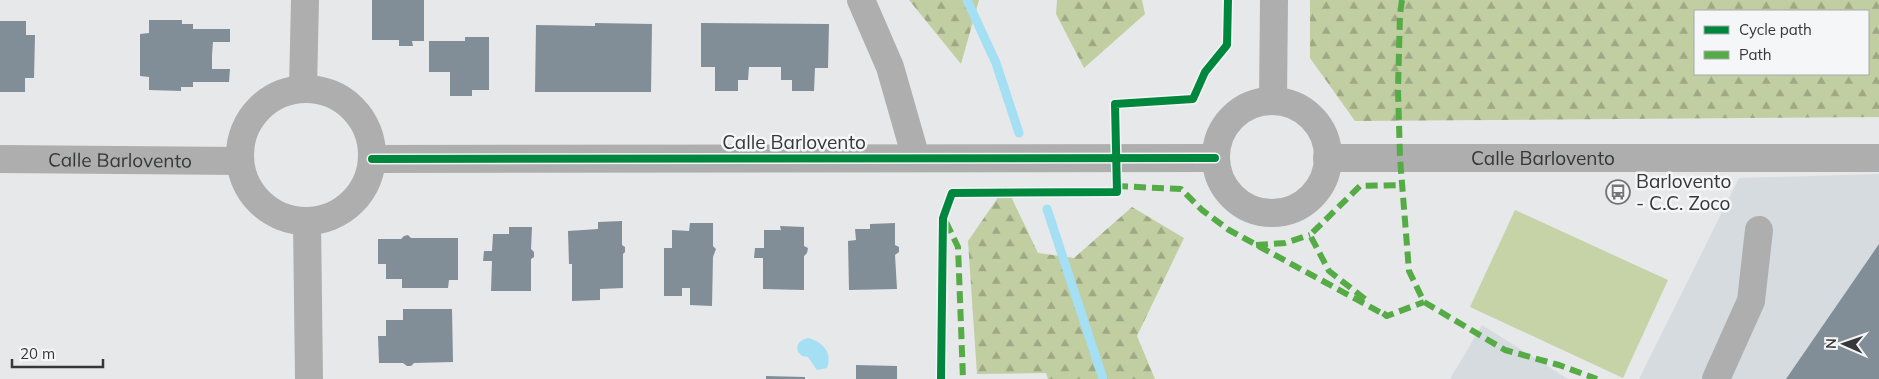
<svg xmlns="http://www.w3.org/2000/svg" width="1879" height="379" font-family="Mulish,sans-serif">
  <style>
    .built { fill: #d6dbdf }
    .green { fill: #c5d3a7 }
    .forest { fill: url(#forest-firs); fill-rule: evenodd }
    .water { fill: #a4dff4 }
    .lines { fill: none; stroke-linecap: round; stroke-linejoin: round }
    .stream { stroke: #a4dff4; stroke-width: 9 }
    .building { fill: #828e97 }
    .minor { stroke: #aeaeae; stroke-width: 28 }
    .quiet { stroke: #55ac46; stroke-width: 6; stroke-dasharray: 12 6; stroke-linecap: butt }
    .cycleway-casing { stroke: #f4f6f7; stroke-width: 11 }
    .cycleway { stroke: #00873e; stroke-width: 8 }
    .labels { text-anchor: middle; stroke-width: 5; stroke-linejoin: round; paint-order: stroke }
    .street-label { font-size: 19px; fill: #363738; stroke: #f4f6f7 }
    .poi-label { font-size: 19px; fill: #363738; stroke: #f4f6f7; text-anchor: start }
  </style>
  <defs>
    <pattern id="forest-firs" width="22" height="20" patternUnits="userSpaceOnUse" patternTransform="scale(1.25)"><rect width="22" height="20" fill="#c1cea1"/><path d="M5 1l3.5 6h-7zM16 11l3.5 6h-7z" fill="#9ea884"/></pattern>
  </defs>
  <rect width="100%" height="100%" fill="#e7e8e9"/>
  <g class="built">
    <path d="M1879 174V379H1639L1739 178Z"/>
    <path d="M1482 325 1568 379H1450Z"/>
  </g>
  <path class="green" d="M1515 210 1668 280 1623 378 1470 307Z"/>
  <g class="forest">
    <path d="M909 0H979L961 64Z"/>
    <path d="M1057 0H1142L1145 14 1084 68 1056 14Z"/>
    <path d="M1310 0H1879V117L1355 121 1310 58ZM1695 11H1868V74H1695Z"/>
    <path d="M1006 186 1038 253 1074 258 1132 207 1184 238 1137 336 1155 379H1048L1046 373 977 374 968 241Z"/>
  </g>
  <path class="water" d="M808 338C823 342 833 353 827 368L817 370 808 357 802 356 798 352C795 343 801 340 808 338Z"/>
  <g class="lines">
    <g class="stream">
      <path d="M967 0 996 63 1019 133"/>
      <path d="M1047 209 1103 379"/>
    </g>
  </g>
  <g class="building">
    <path d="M372 0H424V41H412L413 46H399V40H372Z"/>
    <path d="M149 20H182V24H193V29H230V42H213L212 55V69H230L229 82H193V87H181V91L149 90V77L140 76V34L149 33Z"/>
    <path d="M0 21H26V35H35L34 78H25V92H0Z"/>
    <path d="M595 23 652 24 651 92H535L536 25 595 26Z"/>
    <path d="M701 23 829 24 828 68H815L814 91H792V80H781V67H749L748 80H738V91H715V67H701Z"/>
    <path d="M465 37H489V90H472V96H450V72H429V41H465Z"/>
    <path d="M622 221V245L625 247V252L623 254V288L600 289V300L572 301V264H569L568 231 598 229V222Z"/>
    <path d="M690 223H713V246L716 249 713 257 712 306 690 305V288H682V296H664V248H672V230L689 231Z"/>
    <path d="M895 223V245L899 247V252L895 255 897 289 849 290 848 241 856 240 855 229H870V224Z"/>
    <path d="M780 226 804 227V246L808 248 807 253 804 256V290L763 289V258H754L755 248H764V230H781Z"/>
    <path d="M509 227H532L531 249 534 252V257L531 259V291H491L492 261H483L484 251H492L493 234H509Z"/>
    <path d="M408 235 411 238H458V280H449L448 288H402V279H386V264H378V239H401L404 236Z"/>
    <path d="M1879 244V379H1786Z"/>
    <path d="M403 309H452L453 362 414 363 411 366H407L403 363H379L378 336H386V320H403Z"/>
    <path d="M856 365 897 366V379H856Z"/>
    <path d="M766 376 805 377V379H766Z"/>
  </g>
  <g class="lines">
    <g class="minor">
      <path d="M861 0 890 67 916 158"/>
      <path d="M303 88 305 0"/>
      <circle cx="306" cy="155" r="66"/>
      <path d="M1273 100 1274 0"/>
      <circle cx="1272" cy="157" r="56"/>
      <path id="s1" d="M1327 158H1879"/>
      <path id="s2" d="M0 159 240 161"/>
      <path d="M372 159 1215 158"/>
      <path d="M307 221 309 379"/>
      <path d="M1716 379 1751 301 1759 230"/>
    </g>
    <g class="quiet">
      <path d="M1402 0 1400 14 1398 90 1400 158 1409 271 1424 302 1505 350 1559 365 1597 379"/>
      <path d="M1116 186 1181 189 1202 210 1229 230 1387 316"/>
      <path d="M946 222 958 247 963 379"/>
      <path d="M1256 245 1285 243 1310 235"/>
      <path d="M1365 299 1329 271 1310 235 1360 186 1402 185"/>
      <path d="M1383 313 1387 316 1424 302"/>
    </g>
    <g class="cycleway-casing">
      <g id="cycleway">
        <path d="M372 159 1215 158"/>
        <path d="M941 379 943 218 952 193 1117 192 1115 104 1193 99 1205 72 1227 45 1228 0"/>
      </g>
    </g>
    <use href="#cycleway" class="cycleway"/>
  </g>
  <defs>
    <g id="bus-ring" transform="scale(1.25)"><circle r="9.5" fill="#f4f6f7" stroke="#747576" stroke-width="1.5"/><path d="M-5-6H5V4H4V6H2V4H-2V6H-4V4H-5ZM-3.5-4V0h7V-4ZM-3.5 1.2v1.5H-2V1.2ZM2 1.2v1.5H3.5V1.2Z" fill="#747576"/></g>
  </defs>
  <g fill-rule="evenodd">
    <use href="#bus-ring" x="1618" y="192"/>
  </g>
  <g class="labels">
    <g class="street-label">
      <text x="794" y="149">Calle Barlovento</text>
      <text dy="7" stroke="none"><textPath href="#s1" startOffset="216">Calle Barlovento</textPath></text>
      <text dy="7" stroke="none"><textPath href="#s2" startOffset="120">Calle Barlovento</textPath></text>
    </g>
    <g class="poi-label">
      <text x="1636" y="188">Barlovento<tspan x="1636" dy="22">- C.C. Zoco</tspan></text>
    </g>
  </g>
  <rect x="1694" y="10" width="175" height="65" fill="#f4f6f7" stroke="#a8aaab"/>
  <rect x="1704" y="26" width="25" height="8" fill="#00873e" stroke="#a8aaab"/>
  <text x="1739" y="35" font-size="15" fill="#363738">Cycle path</text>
  <rect x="1704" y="51" width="25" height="8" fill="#55ac46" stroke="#a8aaab"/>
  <text x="1739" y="60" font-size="15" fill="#363738">Path</text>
  <g transform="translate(1844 344) rotate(272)" stroke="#f4f6f7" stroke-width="4" paint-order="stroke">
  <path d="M0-4L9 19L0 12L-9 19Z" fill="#363738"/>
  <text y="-8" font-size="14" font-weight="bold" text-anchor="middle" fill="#363738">N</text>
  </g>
  <path d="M12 359v8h91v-8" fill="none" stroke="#363738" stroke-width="2.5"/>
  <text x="20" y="359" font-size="15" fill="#363738" stroke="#f4f6f7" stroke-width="4" paint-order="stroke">20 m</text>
</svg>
